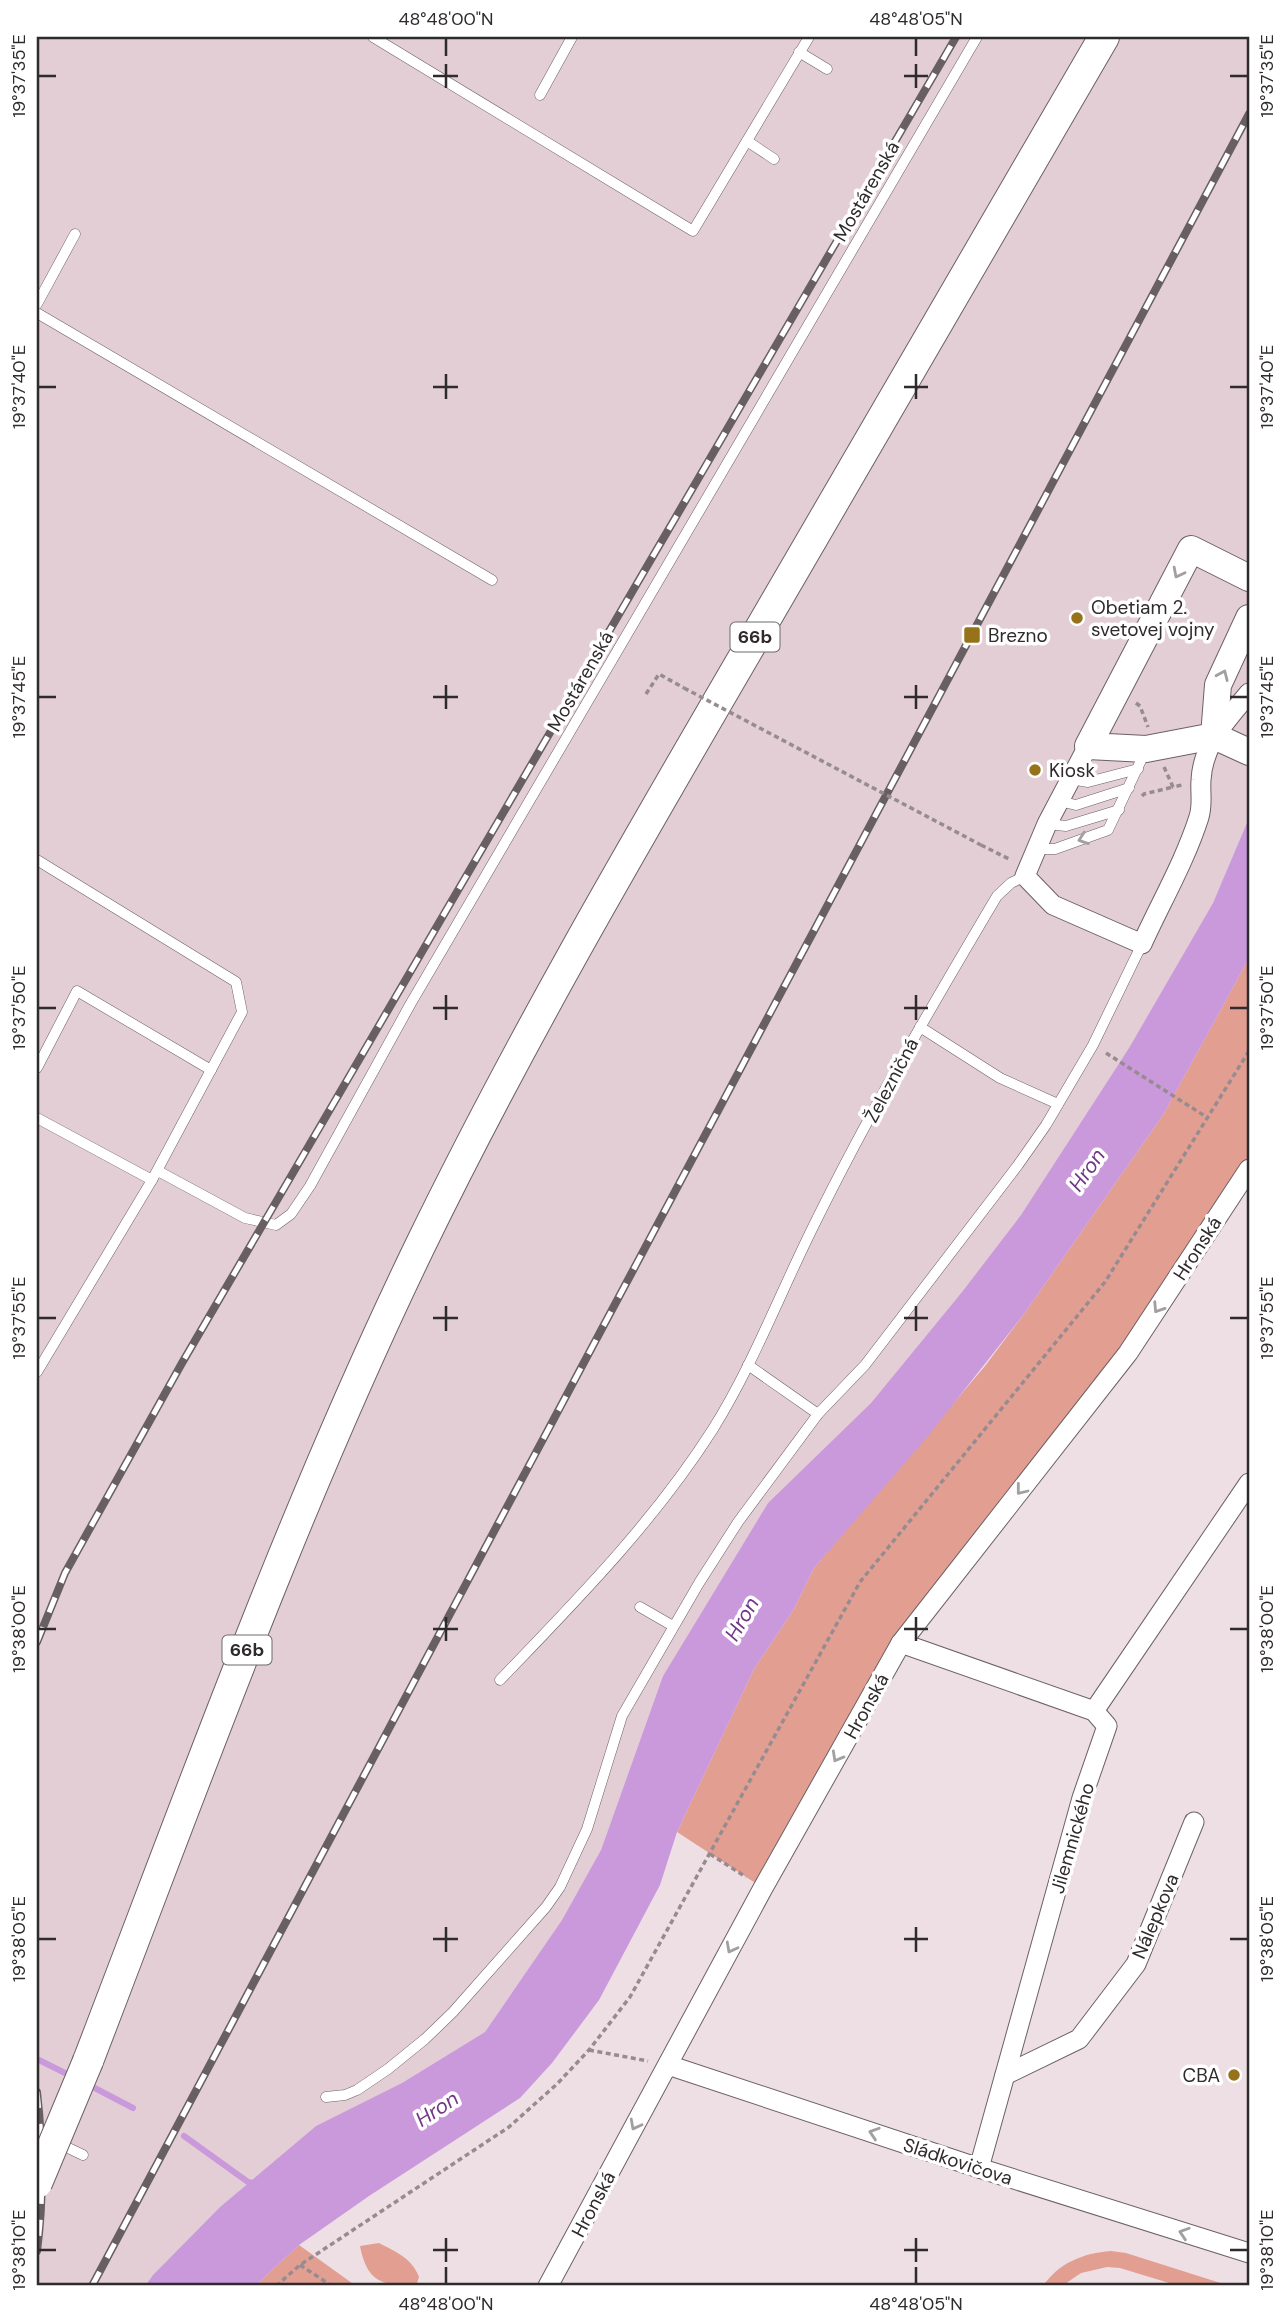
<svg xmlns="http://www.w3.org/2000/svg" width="1286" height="2323" font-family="'DM Sans',sans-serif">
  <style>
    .built { fill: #e3ced5 }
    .green { fill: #e39e92 }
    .water { fill: #c999db }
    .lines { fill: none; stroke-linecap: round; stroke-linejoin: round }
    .stream { stroke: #c999db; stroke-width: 6 }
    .lane-casing { stroke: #6c6165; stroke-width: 11 }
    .street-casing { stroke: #6c6165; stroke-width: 21 }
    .secondary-casing { stroke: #6c6165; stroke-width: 28 }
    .primary-casing { stroke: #6c6165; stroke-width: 32 }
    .path { stroke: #968c90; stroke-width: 3.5; stroke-dasharray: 5 3.5; stroke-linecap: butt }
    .lane { stroke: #fff; stroke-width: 10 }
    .street { stroke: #fff; stroke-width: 19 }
    .secondary { stroke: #fff; stroke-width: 26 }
    .primary { stroke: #fff; stroke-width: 30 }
    .rail-casing { stroke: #675f62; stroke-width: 8 }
    .rail { stroke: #fff; stroke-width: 5; stroke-dasharray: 16; stroke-linecap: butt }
    .primary-bridge-casing { stroke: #6c6165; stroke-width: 32; stroke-linecap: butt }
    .path-bridge { stroke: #968c90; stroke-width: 3.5; stroke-dasharray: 5 3.5; stroke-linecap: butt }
    .primary-bridge { stroke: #fff; stroke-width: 30 }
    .oneway { stroke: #a19fa0 }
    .ticks { fill: none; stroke: #2f2a2c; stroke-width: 2.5 }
    .poi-dot { fill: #96731b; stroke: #fff; stroke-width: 2.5 }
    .labels { text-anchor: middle; stroke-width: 7; stroke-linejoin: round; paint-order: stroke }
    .shield { fill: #fff; stroke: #6d6a6b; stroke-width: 2 }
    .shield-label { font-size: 18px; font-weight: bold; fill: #2f2a2c }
    .street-label { font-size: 19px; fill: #2f2a2c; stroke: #fff }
    .poi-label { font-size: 19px; fill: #2f2a2c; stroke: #fff; text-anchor: start }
    .water-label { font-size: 21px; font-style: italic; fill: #723786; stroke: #fff }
    .neatline { fill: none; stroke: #2f2a2c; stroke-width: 2.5 }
    .ticks-label { font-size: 18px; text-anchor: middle; fill: #2f2a2c }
  </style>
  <rect width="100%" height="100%" fill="#eddfe4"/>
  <path class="built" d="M37 37H1249V818L1213 903 1129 1048 1021 1215 962 1292 871 1403 768 1503 663 1676 601 1850 562 1920 485 2032 402 2083 316 2126 220 2207 153 2275 145 2286H37Z"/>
  <g class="green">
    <path d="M1249 958V1169L1128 1353 901 1643 763 1888 677 1832 754 1669 794 1609 814 1568 985 1366 1024 1314 1163 1115Z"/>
    <path d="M379 2243C396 2252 412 2258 419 2277L416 2286C382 2286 367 2282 360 2246Z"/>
    <path d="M299 2245 356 2286H255Z"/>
    <path d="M1111 2251 1126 2253 1230 2286H1179L1120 2268 1107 2267 1081 2273 1062 2286H1043C1059 2263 1083 2253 1111 2251Z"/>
  </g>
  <path class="water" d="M1249 818V958L1208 1033 1163 1115 1024 1314 928 1436 814 1568 794 1609 754 1669 677 1832 660 1885 599 2000 552 2063 520 2098 369 2196 299 2245 255 2286H145L153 2275 220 2207 316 2126 402 2083 485 2032 562 1920 601 1850 663 1676 768 1503 871 1403 962 1292 1021 1215 1129 1048 1213 903Z"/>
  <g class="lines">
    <g class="stream">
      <path d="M37 2059 73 2077"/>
      <path d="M89 2085 133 2108"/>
      <path d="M184 2136 248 2182 254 2183"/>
    </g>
    <g class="lane-casing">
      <g id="lane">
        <path d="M373 37 693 231 809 37"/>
        <path d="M799 52 827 69"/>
        <path d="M540 95 572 37"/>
        <path d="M747 141 774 159"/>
        <path d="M37 304 75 234"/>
        <path d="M37 313 492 580"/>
        <path d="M1071 779 1088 782 1138 769"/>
        <path d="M1059 801 1076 805 1129 788"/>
        <path d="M1047 824 1066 826 1119 810"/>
        <path d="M1036 849H1055L1108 830 1145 752"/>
        <path d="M37 860 236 982 242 1012 152 1180 37 1372"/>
        <path d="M920 1027 1000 1078 1058 1104"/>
        <path d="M37 1068 77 991 211 1070"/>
        <path d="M37 1118 152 1180"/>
        <path d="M158 1171 245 1218 276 1225 291 1214 310 1186 411 1003 977 37"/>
        <path d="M748 1365 818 1414"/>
        <path d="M640 1607 673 1626"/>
        <path d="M500 1680C576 1601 654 1522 713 1429 753 1365 780 1293 814 1225 869 1113 933 1004 997 896L1011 883 1025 876"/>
        <path d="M326 2097 345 2095 357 2090 388 2069 425 2039 453 2012 546 1907 560 1887 587 1829 622 1716 699 1583 738 1522 818 1414 865 1365 1018 1165 1046 1125 1093 1045 1142 944"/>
        <path d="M37 2133 83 2155"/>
      </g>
    </g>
    <g class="street-casing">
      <g id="street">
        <path d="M1088 746 1047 824 1025 876 1053 905 1142 944C1161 902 1185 861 1199 817 1203 804 1200 793 1201 780 1203 743 1227 720 1249 693"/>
        <path d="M901 1643 1094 1711 1107 1726 1082 1798 979 2168"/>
        <path d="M1094 1711 1249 1483"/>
        <path d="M668 2065 979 2168 1249 2253"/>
        <path d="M1005 2075 1079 2039 1136 1964 1194 1822"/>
        <path d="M548 2286 763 1888 901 1643 1128 1353 1249 1169"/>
      </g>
    </g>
    <g class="secondary-casing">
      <g id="secondary">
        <path d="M1214 736 1146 749 1088 746 1191 549 1249 578"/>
        <path d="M1214 736 1218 685 1249 618"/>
        <path d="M1214 736 1249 752"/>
      </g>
    </g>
    <g class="primary-casing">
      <path id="primary" d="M88 2061C193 1788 292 1511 419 1248 517 1046 630 852 743 658 863 451 984 244 1104 37"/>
    </g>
    <g class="path">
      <path d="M646 694 659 674 684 688"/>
      <path d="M1136 703 1140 706 1148 727"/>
      <path d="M1164 767 1173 787 1182 785"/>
      <path d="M1142 796 1144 794 1173 787"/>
      <path d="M981 845 1009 859"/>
      <path d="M1106 1053 1208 1118"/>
      <path d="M710 1854 746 1877"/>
      <path d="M589 2050 648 2061"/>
      <path d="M300 2265 332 2286"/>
      <path d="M276 2286 300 2265 509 2127 557 2084 589 2050 630 1997 860 1582 1105 1282 1249 1051"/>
    </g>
    <use href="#lane" class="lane"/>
    <use href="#street" class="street"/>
    <use href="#secondary" class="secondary"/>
    <use href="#primary" class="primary"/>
    <g class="rail-casing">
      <g id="rail">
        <path d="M37 1642 65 1573 182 1363 956 37"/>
        <path d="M37 2092C43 2145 44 2198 37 2251"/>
        <path d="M92 2286 1249 114"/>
      </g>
    </g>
    <use href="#rail" class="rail"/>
    <g class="primary-bridge-casing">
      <path id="primary-bridge" d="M37 2183 88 2061"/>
    </g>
    <path class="path-bridge" d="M684 688 981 845"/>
    <use href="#primary-bridge" class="primary-bridge"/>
  </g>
  <defs><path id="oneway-chevron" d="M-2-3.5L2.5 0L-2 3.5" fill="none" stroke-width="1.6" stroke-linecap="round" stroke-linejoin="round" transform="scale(1.75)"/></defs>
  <g class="oneway">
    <use href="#oneway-chevron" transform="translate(1178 573) rotate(117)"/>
    <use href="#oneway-chevron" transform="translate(1223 675) rotate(-66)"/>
    <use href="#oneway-chevron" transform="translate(1083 839) rotate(161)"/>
    <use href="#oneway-chevron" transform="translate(1158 1308) rotate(123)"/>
    <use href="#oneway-chevron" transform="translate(1021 1490) rotate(128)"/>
    <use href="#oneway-chevron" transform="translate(837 1757) rotate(119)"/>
    <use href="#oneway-chevron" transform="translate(731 1948) rotate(118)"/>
    <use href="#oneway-chevron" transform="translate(635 2125) rotate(118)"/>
    <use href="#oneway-chevron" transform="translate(874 2133) rotate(-162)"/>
    <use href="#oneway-chevron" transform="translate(1184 2233) rotate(-162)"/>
  </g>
  <path class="ticks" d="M446 38V56M916 38V56M446 64V88M916 64V88M38 76H56M433 76H458M904 76H928M1230 76H1248M446 374V399M916 374V399M38 387H56M433 387H458M904 387H928M1230 387H1248M446 685V709M916 685V709M38 697H56M433 697H458M904 697H928M1230 697H1248M446 995V1020M916 995V1020M38 1008H56M433 1008H458M904 1008H928M1230 1008H1248M446 1306V1331M916 1306V1331M38 1318H56M433 1318H458M904 1318H928M1230 1318H1248M446 1617V1641M916 1617V1641M38 1629H56M433 1629H458M904 1629H928M1230 1629H1248M446 1927V1952M916 1927V1952M38 1939H56M433 1939H458M904 1939H928M1230 1939H1248M446 2238V2262M916 2238V2262M38 2250H56M433 2250H458M904 2250H928M1230 2250H1248M446 2267V2284M916 2267V2284"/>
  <g class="poi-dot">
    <circle cx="1077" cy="618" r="7"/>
    <rect x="963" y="626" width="18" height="18" rx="3.5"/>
    <circle cx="1035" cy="770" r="7"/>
    <circle cx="1234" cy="2075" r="7"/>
  </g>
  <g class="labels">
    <g class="shield">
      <rect x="730.5" y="622.5" width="49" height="29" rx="5"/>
      <rect x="222.5" y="1635.5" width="49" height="29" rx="5"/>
    </g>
    <g class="shield-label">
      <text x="755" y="643">66b</text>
      <text x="247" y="1656">66b</text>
    </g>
    <g class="street-label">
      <text transform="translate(866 191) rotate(-60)" y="7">Mostárenská</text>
      <text transform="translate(580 681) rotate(-60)" y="7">Mostárenská</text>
      <text transform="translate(891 1080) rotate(-62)" y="7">Železničná</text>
      <text transform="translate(1197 1248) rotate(-57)" y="7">Hronská</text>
      <text transform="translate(866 1706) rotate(-61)" y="7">Hronská</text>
      <text transform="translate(1072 1838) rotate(-74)" y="7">Jilemnického</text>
      <text transform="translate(1155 1916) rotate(-67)" y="7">Nálepkova</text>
      <text transform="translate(958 2161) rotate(18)" y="7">Sládkovičova</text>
      <text transform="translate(593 2204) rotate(-62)" y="7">Hronská</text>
    </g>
    <g class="poi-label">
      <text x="1091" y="614">Obetiam 2.<tspan x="1091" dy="22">svetovej vojny</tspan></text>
      <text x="988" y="642">Brezno</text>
      <text x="1049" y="777">Kiosk</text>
      <text x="1220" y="2082" text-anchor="end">CBA</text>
    </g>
    <g class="water-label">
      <text transform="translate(1087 1170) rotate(-55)" y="7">Hron</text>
      <text transform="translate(742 1619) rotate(-60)" y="7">Hron</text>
      <text transform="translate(437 2109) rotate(-33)" y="7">Hron</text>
    </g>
  </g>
  <rect width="1286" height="2323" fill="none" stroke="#ffffff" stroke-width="77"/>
  <rect x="38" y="38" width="1210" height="2246" class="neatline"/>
  <g class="ticks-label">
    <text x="446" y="25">48°48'00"N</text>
    <text x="916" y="25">48°48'05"N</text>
    <text transform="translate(19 76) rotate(-90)" y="6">19°37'35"E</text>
    <text transform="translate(1267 76) rotate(-90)" y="6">19°37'35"E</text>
    <text transform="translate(1267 387) rotate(-90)" y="6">19°37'40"E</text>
    <text transform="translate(19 387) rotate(-90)" y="6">19°37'40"E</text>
    <text transform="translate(19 697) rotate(-90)" y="6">19°37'45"E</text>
    <text transform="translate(1267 697) rotate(-90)" y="6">19°37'45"E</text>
    <text transform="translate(1267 1008) rotate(-90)" y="6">19°37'50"E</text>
    <text transform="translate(19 1008) rotate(-90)" y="6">19°37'50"E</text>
    <text transform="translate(1267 1318) rotate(-90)" y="6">19°37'55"E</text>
    <text transform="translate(19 1318) rotate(-90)" y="6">19°37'55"E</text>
    <text transform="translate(1267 1629) rotate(-90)" y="6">19°38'00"E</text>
    <text transform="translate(19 1629) rotate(-90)" y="6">19°38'00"E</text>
    <text transform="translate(1267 1939) rotate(-90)" y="6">19°38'05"E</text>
    <text transform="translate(19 1939) rotate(-90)" y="6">19°38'05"E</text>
    <text transform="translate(19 2250) rotate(-90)" y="6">19°38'10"E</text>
    <text transform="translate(1267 2250) rotate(-90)" y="6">19°38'10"E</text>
    <text x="446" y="2310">48°48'00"N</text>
    <text x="916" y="2310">48°48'05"N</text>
  </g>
</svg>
